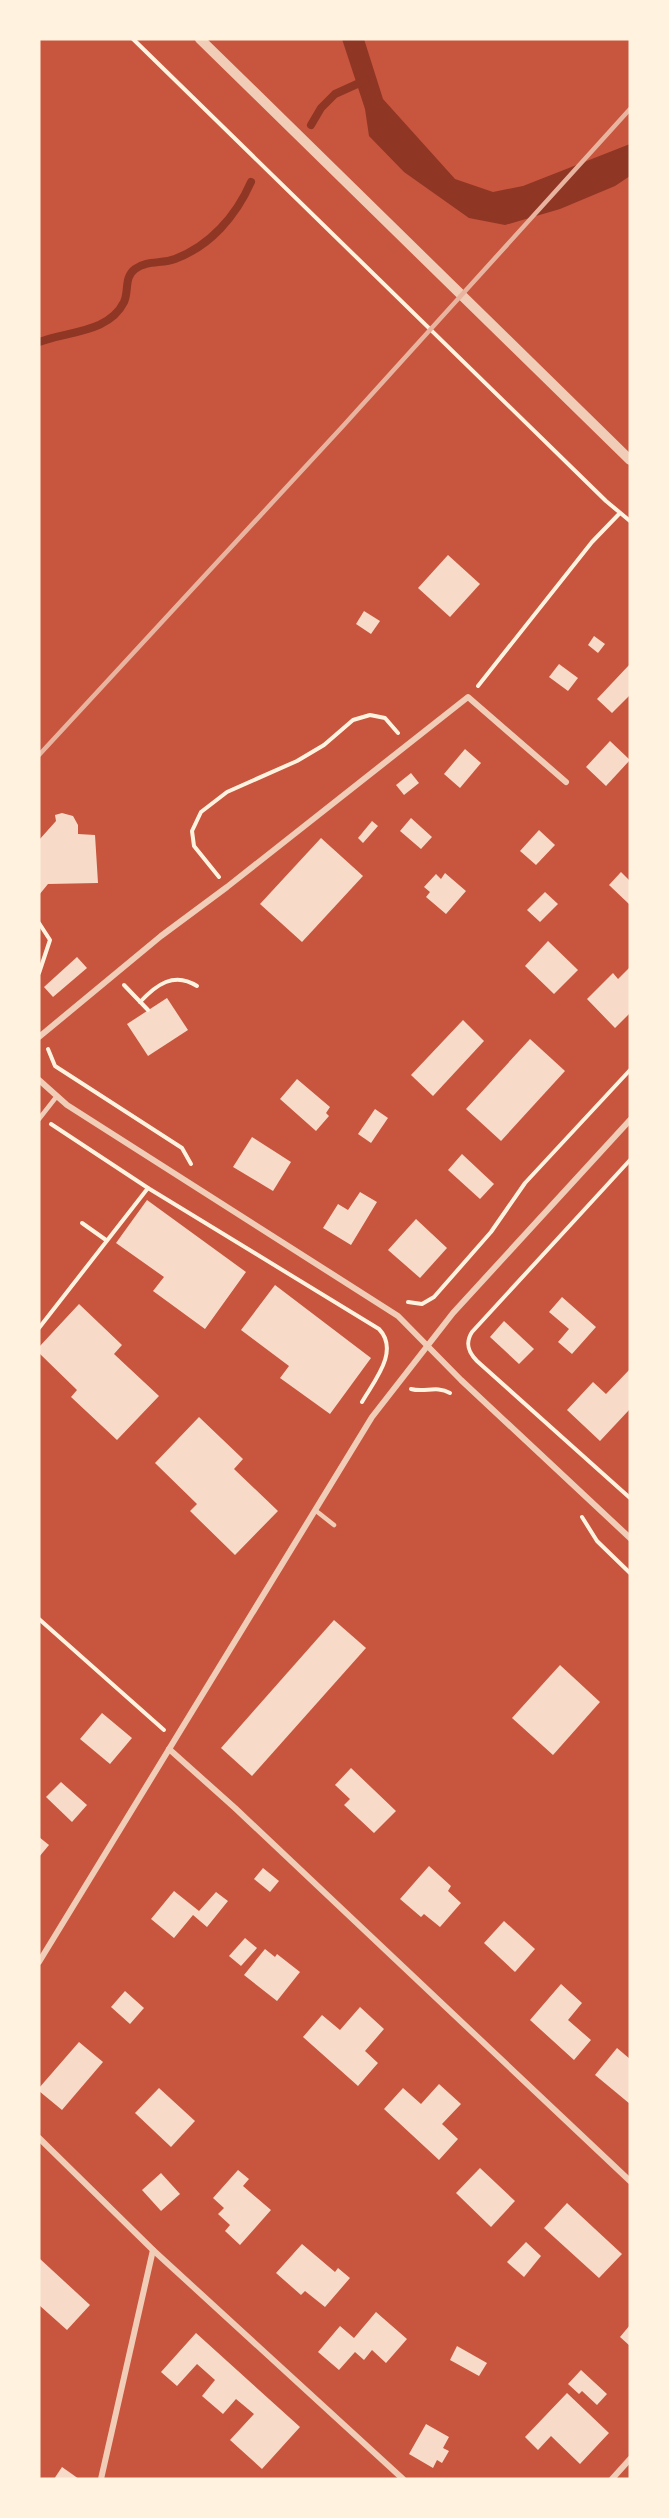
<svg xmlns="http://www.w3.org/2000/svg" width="669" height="2518" font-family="'Archivo Narrow',sans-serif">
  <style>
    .water { fill: #8f3625 }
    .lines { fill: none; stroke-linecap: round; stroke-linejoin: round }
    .stream { stroke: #8f3625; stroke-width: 8 }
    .building { fill: #f7dbc8 }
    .path { stroke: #fff3e0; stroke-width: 4 }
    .service { stroke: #f1ccb7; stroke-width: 4.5 }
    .minor { stroke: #f1ccb7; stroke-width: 6 }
    .tertiary { stroke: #f1ccb7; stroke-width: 10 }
    .rail { stroke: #e9b49f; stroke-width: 4.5 }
  </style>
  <rect width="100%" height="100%" fill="#c8553d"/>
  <path class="water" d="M342 39H364L383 99 455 179 493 192 523 186 630 144V176L615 186 560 209 505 225 469 218 404 172 369 136 365 109Z"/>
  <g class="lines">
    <g class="stream">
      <path d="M311 125 321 108 335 94 366 80"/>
      <path d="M39 342C67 331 109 333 124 302 129 291 124 277 135 269 147 260 162 264 175 259 210 246 236 216 251 182"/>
    </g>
  </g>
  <g class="building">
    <path d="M448 555 480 584 450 617 418 588Z"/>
    <path d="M364 611 380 621 371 634 356 624Z"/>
    <path d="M594 636 605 644 598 653 588 645Z"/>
    <path d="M559 664 578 678 568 691 549 677Z"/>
    <path d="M630 664V695L612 713 597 699Z"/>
    <path d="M610 741 630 760 606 786 586 767Z"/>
    <path d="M465 749 481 763 460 788 444 774Z"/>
    <path d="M411 773 419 783 404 795 396 785Z"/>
    <path d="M62 813 73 816 78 825V834L95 835 98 883 48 884 39 895V840L56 821 55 815Z"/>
    <path d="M411 818 432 837 421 849 400 831Z"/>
    <path d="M372 821 378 826 363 843 358 838Z"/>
    <path d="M539 830 555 845 536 865 520 851Z"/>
    <path d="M321 838 363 876 302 942 260 904Z"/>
    <path d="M621 872 630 881V905L609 885Z"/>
    <path d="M445 873 466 891 446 914 426 897 430 892 424 887 436 874 441 879Z"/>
    <path d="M545 892 558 904 540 922 527 910Z"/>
    <path d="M548 941 578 970 554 994 525 966Z"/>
    <path d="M77 957 87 968 53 997 44 987Z"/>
    <path d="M630 967V1013L615 1028 587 999 613 973 618 979Z"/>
    <path d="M167 998 188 1030 148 1056 127 1024Z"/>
    <path d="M463 1020 484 1041 433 1096 411 1075Z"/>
    <path d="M530 1039 565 1071 501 1141 466 1109Z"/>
    <path d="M297 1079 330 1107 326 1113 329 1116 316 1131 280 1099Z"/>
    <path d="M375 1109 388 1118 371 1143 358 1134Z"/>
    <path d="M252 1137 291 1162 273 1191 233 1167Z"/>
    <path d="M462 1154 494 1184 480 1199 448 1170Z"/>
    <path d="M360 1192 377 1202 351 1245 323 1228 338 1204 348 1210Z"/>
    <path d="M147 1200 246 1272 205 1329 153 1291 164 1277 116 1243Z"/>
    <path d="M416 1219 447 1248 420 1278 388 1250Z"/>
    <path d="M275 1285 371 1358 330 1414 280 1378 289 1366 241 1330Z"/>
    <path d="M562 1297 596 1327 572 1354 558 1342 569 1329 549 1312Z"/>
    <path d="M79 1304 122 1345 114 1354 159 1396 117 1440 71 1397 77 1390 39 1353V1347Z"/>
    <path d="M504 1321 534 1349 519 1364 490 1337Z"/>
    <path d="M630 1369V1409L600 1441 567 1410 593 1382 606 1394Z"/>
    <path d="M199 1417 243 1459 234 1469 278 1511 235 1555 190 1511 197 1504 155 1463Z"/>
    <path d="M334 1620 366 1648 252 1776 221 1748Z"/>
    <path d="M560 1665 600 1702 553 1755 512 1718Z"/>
    <path d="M102 1713 132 1738 110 1764 80 1739Z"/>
    <path d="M351 1768 396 1811 374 1833 344 1805 350 1799 335 1785Z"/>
    <path d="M61 1782 87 1805 72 1822 46 1797Z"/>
    <path d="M39 1837 49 1845 39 1857Z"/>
    <path d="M429 1866 451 1886 448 1891 461 1903 440 1927 424 1914 421 1917 400 1899Z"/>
    <path d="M263 1868 279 1881 270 1892 254 1879Z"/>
    <path d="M174 1891 199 1911 216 1892 228 1901 207 1927 193 1915 174 1938 151 1919Z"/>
    <path d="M504 1921 535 1949 515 1972 484 1943Z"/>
    <path d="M245 1938 257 1948 241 1966 229 1956Z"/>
    <path d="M265 1949 275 1957 277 1954 300 1972 277 2001 244 1975Z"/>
    <path d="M561 1984 582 2003 568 2020 591 2040 574 2060 530 2020Z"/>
    <path d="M125 1991 144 2008 130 2024 111 2007Z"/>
    <path d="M360 2007 384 2029 365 2051 378 2063 358 2086 303 2037 322 2015 340 2030Z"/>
    <path d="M79 2042 103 2062 62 2110 39 2091V2088Z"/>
    <path d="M617 2048 630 2059V2104L595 2075Z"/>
    <path d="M439 2084 461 2104 442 2124 458 2139 439 2160 384 2109 403 2088 421 2104Z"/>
    <path d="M159 2088 195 2121 171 2147 135 2113Z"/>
    <path d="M480 2168 515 2201 491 2227 456 2193Z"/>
    <path d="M238 2170 249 2179 243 2186 271 2210 240 2245 225 2231 230 2225 218 2214 224 2208 213 2198Z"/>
    <path d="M161 2173 180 2194 161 2211 142 2190Z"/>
    <path d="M567 2203 622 2254 599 2278 544 2228Z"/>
    <path d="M526 2242 541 2256 524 2277 507 2262Z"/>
    <path d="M302 2244 335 2272 338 2268 350 2278 325 2307 305 2291 301 2295 276 2273Z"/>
    <path d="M39 2258 90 2305 67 2330 39 2305Z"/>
    <path d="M376 2312 407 2339 386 2363 372 2350 364 2360 355 2352 339 2370 318 2352 340 2326 354 2338Z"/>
    <path d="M630 2325V2346L620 2337Z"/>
    <path d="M196 2333 300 2427 262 2469 230 2440 254 2414 236 2399 223 2414 202 2396 215 2380 197 2364 177 2386 161 2372Z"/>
    <path d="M457 2346 487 2363 479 2376 450 2360Z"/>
    <path d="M581 2370 607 2394 597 2405 582 2391 579 2394 568 2384Z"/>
    <path d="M567 2393 609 2433 580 2464 551 2436 538 2450 525 2437Z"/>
    <path d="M426 2424 449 2437 443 2448 449 2451 442 2463 437 2460 433 2468 409 2454Z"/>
    <path d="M62 2467 79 2479H54Z"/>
  </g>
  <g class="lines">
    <g class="path">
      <path d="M133 39 606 501 630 521"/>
      <path d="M478 686 592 542 619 514"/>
      <path d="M219 877 194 846 192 831 201 812 227 792 297 761 324 745 353 720 370 715 385 718 398 733"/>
      <path d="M39 923 50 940 39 973"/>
      <path d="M124 985 148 1010"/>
      <path d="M140 1002C156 985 174 971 197 986"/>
      <path d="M48 1049 55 1066 182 1148 191 1164"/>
      <path d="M51 1124 148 1188 379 1329C400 1351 374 1381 362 1402"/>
      <path d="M630 1160 472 1332C465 1343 468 1352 477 1361L630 1498"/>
      <path d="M82 1223 106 1240"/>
      <path d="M408 1302 422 1304 434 1297 491 1232 525 1183 630 1070"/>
      <path d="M39 1328 148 1188"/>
      <path d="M411 1389C425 1393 436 1385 450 1393"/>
      <path d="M582 1517 597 1541 630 1573"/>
      <path d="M39 1619 164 1730"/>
    </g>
    <g class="service">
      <path d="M39 1119 57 1096"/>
      <path d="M315 1510 334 1525"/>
    </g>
    <g class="minor">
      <path d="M39 1037 161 936 227 887 468 697 566 782"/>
      <path d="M39 1080 67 1105 398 1316 461 1380 630 1538"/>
      <path d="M169 1749 235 1808 630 2181"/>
      <path d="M39 1962 372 1417 453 1313 630 1120"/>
      <path d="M39 2138 153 2250 403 2479"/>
      <path d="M101 2479 153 2250"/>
      <path d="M612 2479 630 2459"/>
    </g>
    <path class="tertiary" d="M200 39 630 460"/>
    <path class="rail" d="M39 755 343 426 630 109"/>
  </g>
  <rect width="669" height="2518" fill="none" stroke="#fff3e0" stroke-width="81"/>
</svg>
